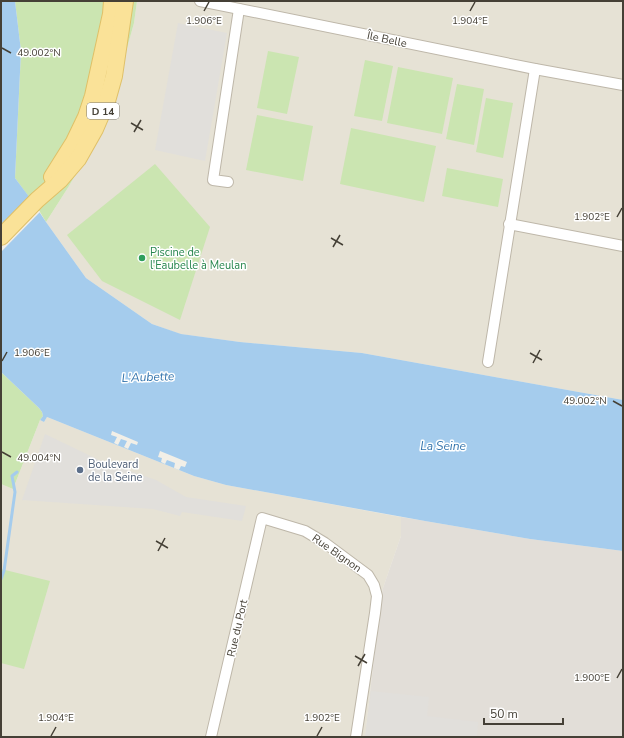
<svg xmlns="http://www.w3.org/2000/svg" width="624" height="738" font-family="'Nunito Sans',sans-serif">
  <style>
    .residential { fill: #e6e2d5 }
    .industrial { fill: #e2ded8 }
    .green { fill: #cbe5b1 }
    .parking { fill: #e1dfdb }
    .water { fill: #a5cced }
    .pier { fill: #f2efe7 }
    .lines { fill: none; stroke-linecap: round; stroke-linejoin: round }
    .stream { stroke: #a5cced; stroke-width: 3 }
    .minor-casing { stroke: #beb7a9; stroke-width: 12 }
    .primary-casing { stroke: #dfc068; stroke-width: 18 }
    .minor { stroke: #fff; stroke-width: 10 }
    .primary { stroke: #fae298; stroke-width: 16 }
    .ticks { fill: none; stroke: #454036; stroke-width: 1.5 }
    .leisure-dot { fill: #2e9e5b; stroke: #fff; stroke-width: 1.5 }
    .service-dot { fill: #5c6f8a; stroke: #fff; stroke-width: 1.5 }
    .labels { text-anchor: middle; stroke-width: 3; stroke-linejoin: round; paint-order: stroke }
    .shield { fill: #fff; stroke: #7d7972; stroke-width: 1 }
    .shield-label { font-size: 10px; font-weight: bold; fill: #454036 }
    .street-label { font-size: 11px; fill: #454036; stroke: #fff }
    .leisure-label { font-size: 11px; fill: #27864d; stroke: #fff; text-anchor: start }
    .service-label { font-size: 11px; fill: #4e5e75; stroke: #fff; text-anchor: start }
    .water-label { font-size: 12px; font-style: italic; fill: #3374ad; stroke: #fff }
    .ticks-label { font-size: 10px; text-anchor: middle; fill: #454036; stroke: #fff; stroke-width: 3; stroke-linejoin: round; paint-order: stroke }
  </style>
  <rect width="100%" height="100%" fill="#f2efe7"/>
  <g class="residential">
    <path d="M137 1H623V400L362 353 240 342 180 334 152 324 86 278 46 222 69 186 107 119 134 23Z"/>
    <path d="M47 417 52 419 194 476 226 485 401 517V536L383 588 381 597 365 737H1V484L13 489 40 420 44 422Z"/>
  </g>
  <path class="industrial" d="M401 517 425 521 530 539 623 551V737H365L381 597 383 588 401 536Z"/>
  <g class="green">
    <path d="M15 1H137L134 23 107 120 69 186 46 222 40 212 15 178 21 51Z"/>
    <path d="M268 51 299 57 287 114 257 108Z"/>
    <path d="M365 60 393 66 382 121 354 116Z"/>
    <path d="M398 67 453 78 442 134 387 123Z"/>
    <path d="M457 84 484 89 474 145 446 139Z"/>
    <path d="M486 98 513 103 503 158 476 152Z"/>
    <path d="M257 115 313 126 303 181 246 170Z"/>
    <path d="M351 128 436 146 424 202 340 184Z"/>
    <path d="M155 164 210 227 180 320 102 281 67 235Z"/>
    <path d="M447 168 503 179 498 207 442 196Z"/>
    <path d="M1 372 39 408 42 412 43 416 40 420 13 489 1 484Z"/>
    <path d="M1 569 50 581 24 669 1 663Z"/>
  </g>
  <g class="parking">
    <path d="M178 23 227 33 205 161 155 150Z"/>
    <path d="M45 434 99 460 156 480 186 497 246 506 242 521 182 512 180 516 153 509 22 500Z"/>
    <path d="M371 691 429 697 427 716 478 722 477 737H365Z"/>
  </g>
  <path class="water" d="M1 1H15L21 51 15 178 30 198 46 222 86 278 152 324 181 334 240 342 362 353 623 400V551L530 539 425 521 226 485 194 476 52 419 47 417 44 422 40 420 43 416 42 412 39 408 1 372Z"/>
  <g class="pier">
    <path d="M30 198 40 212 1 252V228Z"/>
    <path d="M112 431 138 442 137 445 131 443 128 449 124 447 127 441 121 439 118 445 114 443 117 437 111 435Z"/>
    <path d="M160 451 187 462 185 467 181 466 179 470 174 468 175 463 167 460 165 464 161 462 162 458 158 457Z"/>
  </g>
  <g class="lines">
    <path class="stream" d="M1 579 4 571 15 492 12 476 17 472"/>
    <g class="minor-casing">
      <g id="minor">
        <path d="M200 1 535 69 623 85"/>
        <path d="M228 182 213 180 239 9"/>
        <path d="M509 224 623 246"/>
        <path d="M488 362 535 69"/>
        <path d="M211 737 262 518 305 531 325 543 368 575 374 585 377 596 375 613 356 737"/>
      </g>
    </g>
    <g class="primary-casing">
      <g id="primary">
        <path d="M52 177 74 142 86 117 93 96 111 14 112 1"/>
        <path d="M1 237 37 200 60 180 78 159 95 129 107 101 114 76 125 1"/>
      </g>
    </g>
    <use href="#minor" class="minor"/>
    <use href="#primary" class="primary"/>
  </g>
  <path class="ticks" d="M204 11 209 2M470 11 475 2M2 48 11 53M131 123 143 130M134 132 141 120M617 217 622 208M331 238 343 245M333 247 340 235M530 353 542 360M2 361 7 352M533 363 540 350M613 401 622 406M2 452 11 457M156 541 168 548M158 551 165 538M355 656 367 663M358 666 365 654M617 678 622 669M51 736 56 727M317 736 322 727"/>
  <circle class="leisure-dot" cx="142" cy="258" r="4"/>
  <circle class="service-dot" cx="80" cy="470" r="4"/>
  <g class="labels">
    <rect class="shield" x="87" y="103" width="32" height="16" rx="3"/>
    <g class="shield-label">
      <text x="103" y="115">D 14</text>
    </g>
    <g class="street-label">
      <text transform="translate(387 39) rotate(12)" y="4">Île Belle</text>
      <text transform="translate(337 553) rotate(35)" y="4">Rue Bignon</text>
      <text transform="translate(237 628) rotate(-77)" y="4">Rue du Port</text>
    </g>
    <g class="leisure-label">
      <text x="150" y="256">Piscine de<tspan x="150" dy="13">l'Eaubelle à Meulan</tspan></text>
    </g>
    <g class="service-label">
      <text x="88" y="468">Boulevard<tspan x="88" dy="13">de la Seine</tspan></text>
    </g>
    <g class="water-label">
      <text transform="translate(148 377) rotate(-2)" y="4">L'Aubette</text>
      <text x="443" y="450">La Seine</text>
    </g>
  </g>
  <g class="ticks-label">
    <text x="204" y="24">1.906°E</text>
    <text x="470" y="24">1.904°E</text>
    <text x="39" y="56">49.002°N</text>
    <text x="592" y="220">1.902°E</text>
    <text x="32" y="356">1.906°E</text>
    <text x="585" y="404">49.002°N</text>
    <text x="39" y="461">49.004°N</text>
    <text x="592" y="681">1.900°E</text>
    <text x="56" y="721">1.904°E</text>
    <text x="322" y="721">1.902°E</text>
  </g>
  <rect width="624" height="738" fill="none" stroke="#454036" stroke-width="4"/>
  <path d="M484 718v6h79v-6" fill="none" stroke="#454036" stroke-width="2"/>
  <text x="490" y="718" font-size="12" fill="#454036" stroke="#ffffff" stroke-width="3" paint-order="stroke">50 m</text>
</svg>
